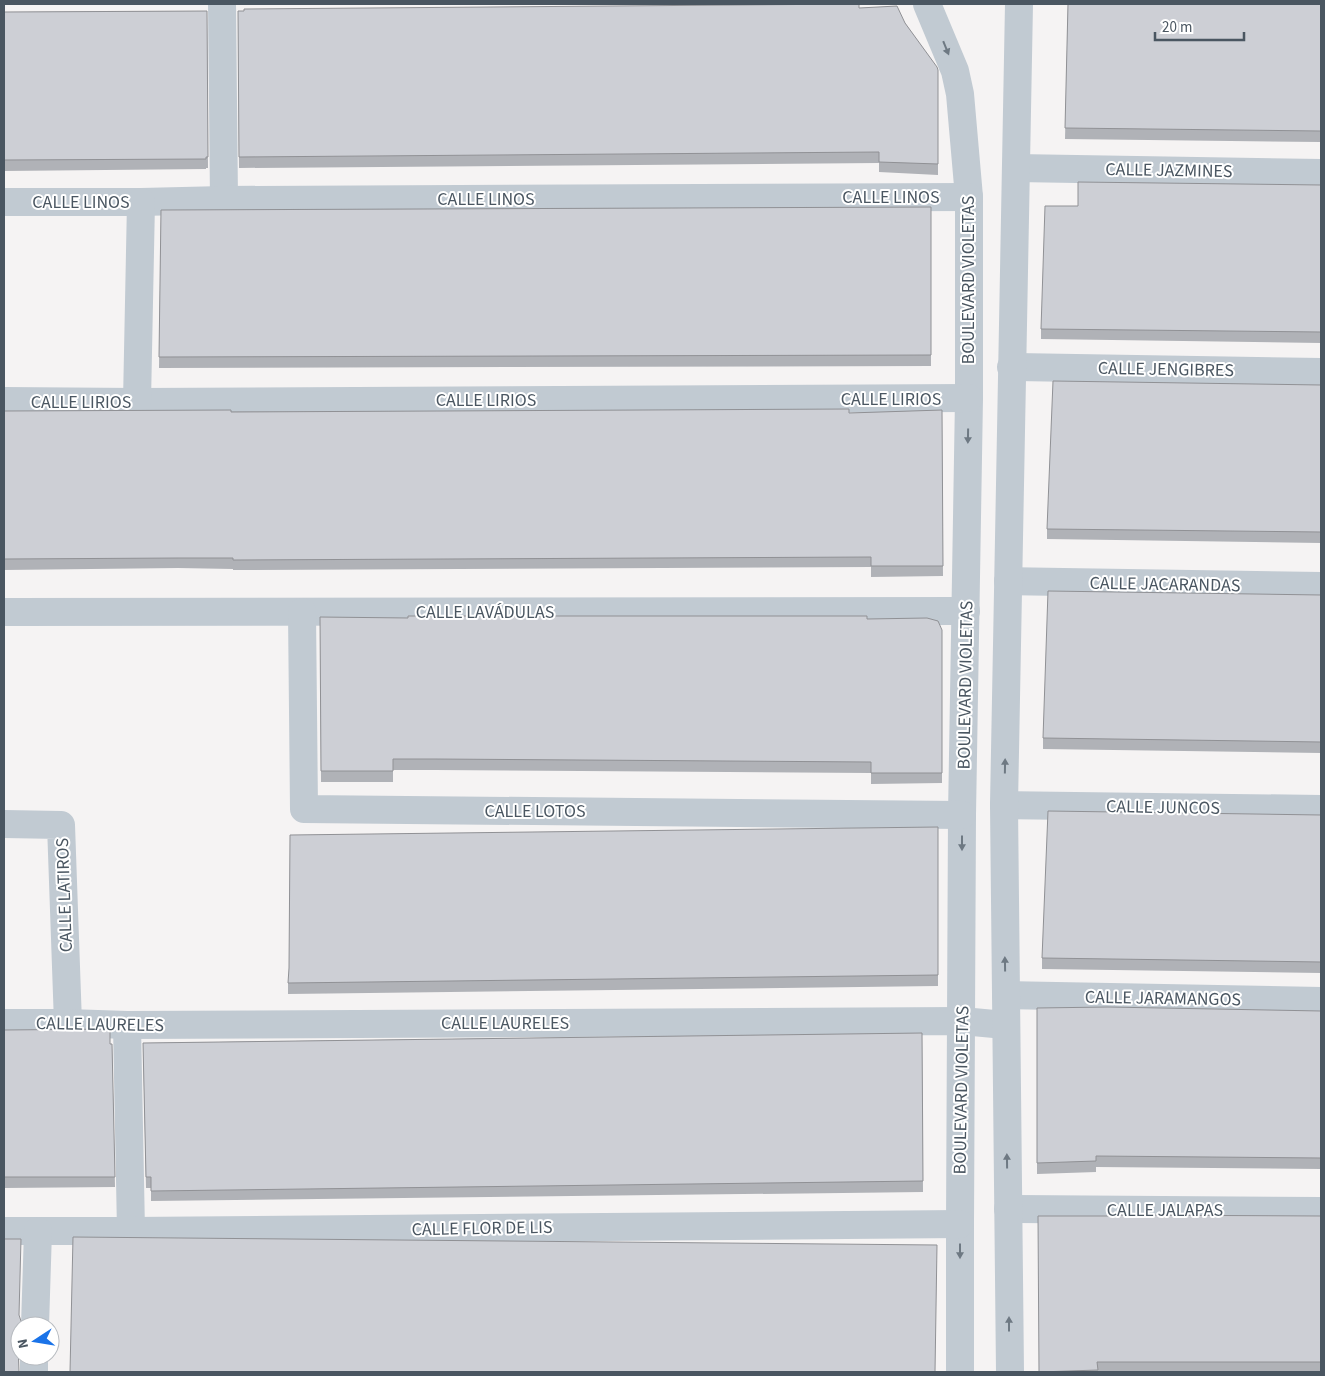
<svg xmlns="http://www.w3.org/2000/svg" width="1325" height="1376" font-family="'Source Sans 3',sans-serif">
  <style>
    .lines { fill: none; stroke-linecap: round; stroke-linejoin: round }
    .minor { stroke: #c1cad2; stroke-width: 28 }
    .wall { fill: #b0b2b7 }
    .shaded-wall { fill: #909195 }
    .building { fill: #cdcfd5; stroke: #909195 }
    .oneway { fill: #6e7983 }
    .labels { text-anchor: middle; stroke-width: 4; stroke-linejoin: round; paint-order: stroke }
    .street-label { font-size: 18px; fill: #4a5661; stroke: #fff }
  </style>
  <rect width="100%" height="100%" fill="#f5f3f3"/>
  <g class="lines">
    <g class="minor">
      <path d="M222 4 224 200"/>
      <path d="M927 4 955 71 960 94 969 197V398L962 815 960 1224V1372"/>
      <path d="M1016 168 1321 173"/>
      <path d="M4 202H141L224 200 969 197"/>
      <path d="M1011 367 1321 372"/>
      <path d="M4 401 137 402 969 398"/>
      <path d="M137 402 141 202"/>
      <path d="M1008 581 1321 586"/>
      <path d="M4 612 966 611"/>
      <path d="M302 612 304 809 962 815"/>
      <path d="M1004 805 1321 809"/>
      <path d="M4 824 61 825 68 1023"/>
      <path d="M1006 995 1321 1001"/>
      <path d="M4 1023H68L127 1025 962 1021 1005 1025"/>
      <path d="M127 1025 131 1231"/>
      <path d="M1008 1209 1321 1211"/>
      <path d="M4 1231H131L960 1224"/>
      <path d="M35 1326 38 1231"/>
      <path d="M34 1372V1356"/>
      <path d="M1010 1372 1004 805 1019 4"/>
    </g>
  </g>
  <g class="wall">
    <path d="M1068 4H1321V142L1065 139Z"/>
    <path d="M859 8 905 23 938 70V175L879 172V163L239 168 238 11Z"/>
    <path d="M207 11 208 168H206V169L4 171V12Z"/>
    <path d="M1321 185V343L1041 339V329L1078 206Z"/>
    <path d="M931 207V366L159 368 161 210Z"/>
    <path d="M1321 385V543L1047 539V529Z"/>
    <path d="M942 410 943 576 871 577V567L233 570V569L178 568 4 570V411L849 413Z"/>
    <path d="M1321 595V753L1043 749V738Z"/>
    <path d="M320 617 408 618 867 619 942 630V783L871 784V773L435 770H393V782H321Z"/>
    <path d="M1321 815V973L1042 969V958Z"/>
    <path d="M938 827V986L288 994V983Z"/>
    <path d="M1037 1008 1321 1011V1169L1096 1167V1172L1037 1174Z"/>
    <path d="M4 1030 112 1044 115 1187 4 1188Z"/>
    <path d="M922 1033 923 1192 151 1201V1188H146L143 1043Z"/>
    <path d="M1321 1216V1372H1038Z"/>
  </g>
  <path class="shaded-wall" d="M20 1339V1350L18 1356V1345Z"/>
  <g class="building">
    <path d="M859 4V8L897 6 905 23 937 67 938 70V164L879 162V152L239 157 238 11H244V9Z"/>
    <path d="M1068 4H1321V131L1065 128Z"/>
    <path d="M207 11 208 157H206V159L4 160V12Z"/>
    <path d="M1078 182 1321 185V332L1041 329 1045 206H1078Z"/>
    <path d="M931 207V355L159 357 161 210Z"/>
    <path d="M1053 381 1321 385V532L1047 529Z"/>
    <path d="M849 409V413L942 410 943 566H871V557L233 560V558H178L4 559V411L231 410V412Z"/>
    <path d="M1048 591 1321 595V742L1043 738Z"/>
    <path d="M408 616H867V619L927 618 938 621 942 630V773H871V762L435 759H393V771H321L320 617 408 618Z"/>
    <path d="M1048 811 1321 815V962L1042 958Z"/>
    <path d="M938 827V975L288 983 289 968 290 835Z"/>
    <path d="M1108 1007 1321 1011V1158L1096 1156V1161L1037 1163V1008Z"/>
    <path d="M110 1029V1044H112L115 1177H4V1030Z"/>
    <path d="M922 1033 923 1181 151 1191V1177H146L143 1043Z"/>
    <path d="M1118 1215 1321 1216V1362H1097L1098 1370 1039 1372 1038 1216H1118Z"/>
    <path d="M73 1237 937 1245 935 1372H70Z"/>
    <path d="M4 1239H21L19 1315 21 1321V1326H20V1339L18 1345 19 1372H4Z"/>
  </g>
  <defs><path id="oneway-solid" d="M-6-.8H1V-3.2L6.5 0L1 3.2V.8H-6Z" transform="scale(1.25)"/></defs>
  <g class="oneway">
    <use href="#oneway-solid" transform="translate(946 48) rotate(68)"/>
    <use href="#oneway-solid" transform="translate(968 436) rotate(91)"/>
    <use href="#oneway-solid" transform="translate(1005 766) rotate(-89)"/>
    <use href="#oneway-solid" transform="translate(962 843) rotate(90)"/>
    <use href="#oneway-solid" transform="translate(1005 964) rotate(-91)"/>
    <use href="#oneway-solid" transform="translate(1007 1161) rotate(-91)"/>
    <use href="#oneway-solid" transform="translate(960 1251) rotate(90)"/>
    <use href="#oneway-solid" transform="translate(1009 1324) rotate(-90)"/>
  </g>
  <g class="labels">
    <g class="street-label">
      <text transform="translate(1169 170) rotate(1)" y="6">CALLE JAZMINES</text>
      <text x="891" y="203">CALLE LINOS</text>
      <text x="486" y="205">CALLE LINOS</text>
      <text x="81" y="208">CALLE LINOS</text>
      <text transform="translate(968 280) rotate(-90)" y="6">BOULEVARD VIOLETAS</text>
      <text transform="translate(1166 369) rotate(1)" y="6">CALLE JENGIBRES</text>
      <text x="891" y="405">CALLE LIRIOS</text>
      <text x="486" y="406">CALLE LIRIOS</text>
      <text x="81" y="408">CALLE LIRIOS</text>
      <text transform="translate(1165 584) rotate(1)" y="6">CALLE JACARANDAS</text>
      <text x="485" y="618">CALLE LAVÁDULAS</text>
      <text transform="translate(965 685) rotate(-89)" y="6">BOULEVARD VIOLETAS</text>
      <text transform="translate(1163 807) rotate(1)" y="6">CALLE JUNCOS</text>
      <text x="535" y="817">CALLE LOTOS</text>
      <text transform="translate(64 895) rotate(-92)" y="6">CALLE LATIROS</text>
      <text transform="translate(1163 998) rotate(1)" y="6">CALLE JARAMANGOS</text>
      <text x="505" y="1029">CALLE LAURELES</text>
      <text transform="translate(100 1024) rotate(1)" y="6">CALLE LAURELES</text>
      <text transform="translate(961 1090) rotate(-89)" y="6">BOULEVARD VIOLETAS</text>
      <text x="1165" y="1216">CALLE JALAPAS</text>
      <text transform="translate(482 1228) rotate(-1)" y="6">CALLE FLOR DE LIS</text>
    </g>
  </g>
  <rect width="1325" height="1376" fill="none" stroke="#4a5661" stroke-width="10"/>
  <g transform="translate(35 1341) rotate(258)"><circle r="24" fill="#ffffff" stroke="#b7bbc0"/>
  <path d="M0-4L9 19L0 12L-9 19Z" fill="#1a73e8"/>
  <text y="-8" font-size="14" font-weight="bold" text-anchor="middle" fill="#4a5661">N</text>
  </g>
  <path d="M1155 32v8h89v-8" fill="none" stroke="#4a5661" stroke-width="2.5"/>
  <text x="1162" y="32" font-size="15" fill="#4a5661" stroke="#ffffff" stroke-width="4" paint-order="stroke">20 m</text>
</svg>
